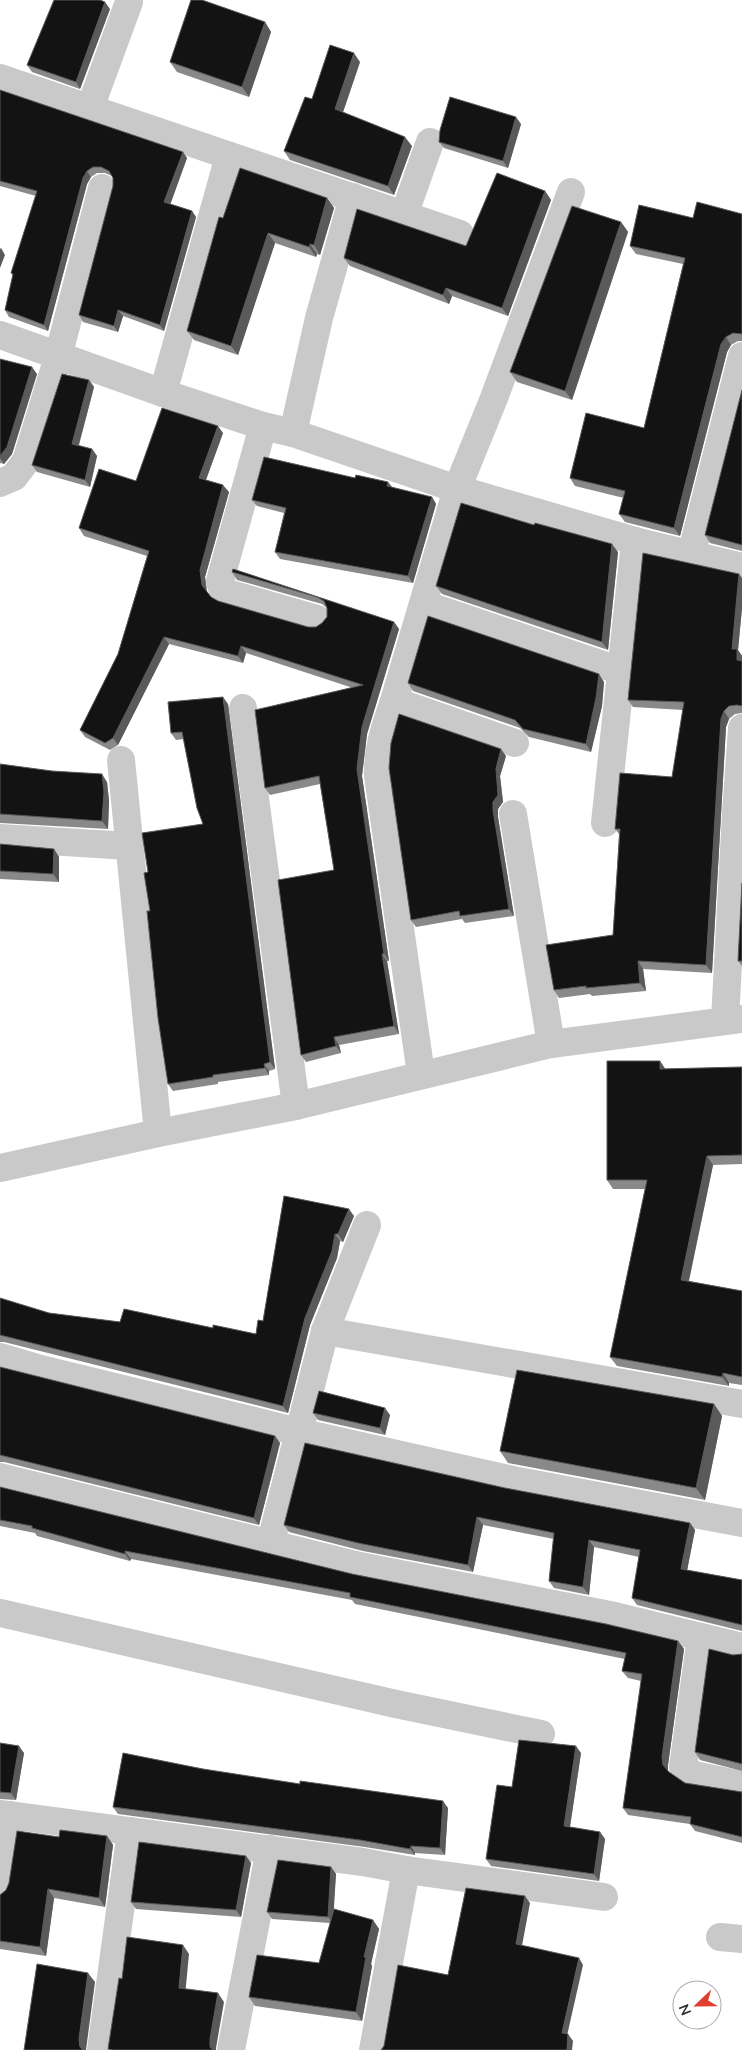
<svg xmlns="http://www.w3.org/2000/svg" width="742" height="2050" font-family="'Nunito Sans',sans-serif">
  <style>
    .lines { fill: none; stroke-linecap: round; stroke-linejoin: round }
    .minor { stroke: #c9c9c9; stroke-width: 28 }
    .wall { fill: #898989 }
    .shaded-wall { fill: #5a5a5a }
    .building { fill: #131313; stroke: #5a5a5a }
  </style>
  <rect width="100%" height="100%" fill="#fff"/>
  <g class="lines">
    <g class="minor">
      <path d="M0 78 460 234"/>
      <path d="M90 108 129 2"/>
      <path d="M404 215 430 142"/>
      <path d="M0 335 163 393 263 426 293 433 457 489 635 541 742 567"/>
      <path d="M163 393 229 156"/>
      <path d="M263 426 220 581 222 588 227 593 317 619"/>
      <path d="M293 433 319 318 353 197"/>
      <path d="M0 483 14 477 26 461 58 357 102 188"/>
      <path d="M691 555 742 356"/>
      <path d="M423 604 621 671"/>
      <path d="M394 701 515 743"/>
      <path d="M243 708 296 1106"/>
      <path d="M121 760 158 1133"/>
      <path d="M736 813 742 728"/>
      <path d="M513 814 551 1044"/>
      <path d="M605 823 635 541"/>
      <path d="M0 838 129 846"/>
      <path d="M725 1020 736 813H742"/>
      <path d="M421 1074 378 776C377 749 385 727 394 701L457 489 494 398 571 192"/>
      <path d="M0 1168 158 1133 296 1106 551 1044 742 1019"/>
      <path d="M325 1331 742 1404"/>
      <path d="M0 1357 37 1368 299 1432 513 1480 742 1523"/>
      <path d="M0 1477 360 1566 615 1616 742 1647"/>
      <path d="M270 1545 325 1331 367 1225"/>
      <path d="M0 1613 396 1704 541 1734"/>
      <path d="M701 1637 683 1767 694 1775 742 1785"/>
      <path d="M0 1814 363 1862 406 1870 604 1897"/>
      <path d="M0 1889 11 1815"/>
      <path d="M720 1937 742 1939"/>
      <path d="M101 2050 131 1831"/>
      <path d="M231 2050 270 1849"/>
      <path d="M373 2050 406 1870"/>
    </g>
  </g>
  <g class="wall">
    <path d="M110 9 80 89 32 72 27 65Z"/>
    <path d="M265 22 271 32 249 97 177 72 170 62Z"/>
    <path d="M360 62 343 112 412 146 394 195 290 160 284 151 312 99Z"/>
    <path d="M0 90 187 158 170 204 192 211 196 217 164 331 123 316 118 332 83 322 79 315 113 186V178L112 176 105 173H97L91 177 87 184 48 331 9 317 5 310 13 276 11 273 36 196 0 186Z"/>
    <path d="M521 124 508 168 444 148 439 142Z"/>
    <path d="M545 191 551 200 508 316 452 296 449 304 350 266 344 258 466 246Z"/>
    <path d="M327 198 334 208 320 255 317 254 316 257 275 243 238 355 194 340 187 331 223 218Z"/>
    <path d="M742 214V341H738L731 345 727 352 680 536 625 522 619 514 624 498 575 486 570 478 644 428 683 264 636 254 630 246 693 218Z"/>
    <path d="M621 222 628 232 572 400 517 382 510 372Z"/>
    <path d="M0 359 37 374 12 454 4 464 0 463Z"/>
    <path d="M89 380 94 387 79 445 92 449 97 456 90 487 37 472 32 465Z"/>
    <path d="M742 390V551L710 543 705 535Z"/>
    <path d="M223 433 206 480 229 492 205 577 207 592 211 597 218 601 308 627H316L322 623 327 617V608L322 604 237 580 232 572 233 569 394 622 399 629 367 734 362 776 389 961H387L399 1034 339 1045 341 1053 306 1062 301 1055 334 870 320 784 270 795 265 788 353 688 246 653 243 663 169 644 118 745 110 750 85 737 80 730 118 654 147 556 84 536 79 528 136 481Z"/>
    <path d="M432 497 436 504 413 583 280 559 275 552 284 513 257 506 252 500Z"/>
    <path d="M618 552 608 650 442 594 436 586Z"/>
    <path d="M739 574 742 578V608L738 650 742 656V713L735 714 729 719 726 727 712 973 643 969 646 991 592 996 590 994 559 998 554 990 613 935 619 834 615 829 672 777 683 710 633 707 628 700Z"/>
    <path d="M604 682 602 706 591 752 529 737 520 728 413 691 408 683Z"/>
    <path d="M228 704 275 1069 269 1071V1075L218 1082V1084L173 1091 168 1084 150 911 148 872 203 824 184 739 176 740 171 733Z"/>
    <path d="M506 756 500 776 503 802 498 809V817L514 916 465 923 462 919 416 927 411 920Z"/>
    <path d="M0 764 107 782 109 801 108 829 0 823Z"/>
    <path d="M0 844 54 849 59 857V882L0 879Z"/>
    <path d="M742 883V966L738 961Z"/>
    <path d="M660 1061 665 1069 742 1067V1164L713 1165 689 1281 742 1291V1385L729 1383V1386L617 1366 610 1357 645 1189H613L607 1180Z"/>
    <path d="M284 1196 354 1216 343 1242 340 1241 337 1258 310 1325 288 1413 4 1342H0V1298L49 1313 120 1322 213 1328 256 1334 263 1321Z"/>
    <path d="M0 1367 275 1436 280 1443 259 1525 4 1462H0Z"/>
    <path d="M714 1404 722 1416 705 1500 508 1463 500 1451Z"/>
    <path d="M313 1413 390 1415 385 1435 318 1420Z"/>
    <path d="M0 1487 352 1574 678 1641 684 1649 668 1765V1772L685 1783 742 1792V1843L695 1831 690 1824 628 1815 623 1808 641 1681 628 1678 622 1671 625 1659 355 1604 352 1600 131 1559 130 1561 37 1536 35 1533 0 1526Z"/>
    <path d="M505 1488 690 1523 695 1530 687 1570 742 1580V1631L637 1605 632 1598 639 1557 594 1547 589 1595 554 1588 549 1581 554 1539 483 1525 473 1572 363 1551 289 1532 284 1525Z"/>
    <path d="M742 1654V1771L700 1760 695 1752 733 1655Z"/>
    <path d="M0 1743 24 1753 16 1800 0 1799Z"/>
    <path d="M581 1753 570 1827 600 1832 605 1839 599 1881 491 1866 486 1859 512 1787Z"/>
    <path d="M203 1769 448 1808 445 1855 415 1853V1855L365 1847 118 1814 113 1807Z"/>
    <path d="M107 1836 113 1845 105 1907 54 1898 46 1956 0 1949V1895L6 1890 59 1837Z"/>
    <path d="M246 1856 251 1863 241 1917 136 1909 131 1902Z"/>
    <path d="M331 1867 336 1874 333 1912 373 1920 379 1929 371 1964 372 1966 362 2021 255 2006 249 1997 319 1963 330 1923 272 1919 267 1912Z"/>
  </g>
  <g class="shaded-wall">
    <path d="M105 2 110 9 80 89 76 82Z"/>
    <path d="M265 22 271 32 249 97 242 87Z"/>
    <path d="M354 53 360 62 341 118 335 109Z"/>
    <path d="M516 117 521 124 508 168 503 161Z"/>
    <path d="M405 137 412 146 394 195 388 186Z"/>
    <path d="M183 152 187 158 169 208 164 202Z"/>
    <path d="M87 171 91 177 87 184 48 331 44 325 83 178Z"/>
    <path d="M545 191 551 200 508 316 502 308Z"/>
    <path d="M327 198 334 208 320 255 314 245Z"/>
    <path d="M192 211 196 217 164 331 160 325Z"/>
    <path d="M621 222 628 232 572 400 565 391Z"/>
    <path d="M268 233 275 243 238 355 231 346Z"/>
    <path d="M310 244 317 254 316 257 309 247Z"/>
    <path d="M1 248 5 255 0 268V249Z"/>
    <path d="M446 288 452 296 449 304 443 295Z"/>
    <path d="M118 310 123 316 118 332 114 326Z"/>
    <path d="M726 337 731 345 727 352 680 536 674 528 721 344Z"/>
    <path d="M32 367 37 374 12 454 4 464 0 458V456Z"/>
    <path d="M89 380 94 387 77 451 72 444Z"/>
    <path d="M218 426 223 433 204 485 199 478Z"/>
    <path d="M92 449 97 456 90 487 85 480Z"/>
    <path d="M388 482 393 488 387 486Z"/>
    <path d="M223 485 229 492 205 577 207 592 202 585 200 570Z"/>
    <path d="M432 497 436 504 413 583 408 576Z"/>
    <path d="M612 544 618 552 608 650 602 642Z"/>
    <path d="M739 574 742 578V608L738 650 742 656V667L737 660 732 649Z"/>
    <path d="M394 622 399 629 367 734 362 776 389 961 384 954 357 769 362 727Z"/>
    <path d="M164 637 169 644 118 745 113 738Z"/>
    <path d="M241 646 246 653 243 663 238 656Z"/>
    <path d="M599 674 604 682 602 706 591 752 586 744Z"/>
    <path d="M223 697 228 704 275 1069 270 1062Z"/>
    <path d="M724 711 729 719 726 727 712 973 706 965 721 719Z"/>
    <path d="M501 749 506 756 500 776 503 802 498 809V817L514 916 509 909 493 810 496 769Z"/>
    <path d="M102 774 107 782 109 801 108 829 102 821Z"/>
    <path d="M54 849 59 857V882L53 874Z"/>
    <path d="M382 954 387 961 399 1034 394 1026Z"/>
    <path d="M638 961 643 969 646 991 640 983Z"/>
    <path d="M334 1037 339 1045 341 1053 336 1046Z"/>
    <path d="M660 1061 666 1070 660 1069Z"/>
    <path d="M264 1064 269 1071V1075L265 1068Z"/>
    <path d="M707 1156 713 1165 687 1289 681 1280Z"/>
    <path d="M349 1209 354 1216 343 1242 338 1234Z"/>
    <path d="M335 1234 340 1241 337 1258 310 1325 288 1413 283 1406 305 1318Z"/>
    <path d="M723 1373 729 1383V1386L722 1377Z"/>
    <path d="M714 1404 722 1416 705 1500 696 1488Z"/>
    <path d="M385 1408 390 1415 385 1435 380 1428Z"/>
    <path d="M275 1436 280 1443 259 1525 254 1518Z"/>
    <path d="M477 1517 483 1525 473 1572 468 1565Z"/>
    <path d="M690 1523 695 1530 686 1576 681 1569Z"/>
    <path d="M589 1540 594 1547 589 1595 583 1587Z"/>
    <path d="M125 1551 131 1559 130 1561 125 1554Z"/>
    <path d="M678 1641 684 1649 668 1765V1773L663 1765 662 1757Z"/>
    <path d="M19 1746 24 1753 16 1800 11 1793Z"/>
    <path d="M576 1746 581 1753 569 1833 564 1826Z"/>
    <path d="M443 1801 448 1808 445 1855 440 1848Z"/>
    <path d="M600 1832 605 1839 599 1881 594 1874Z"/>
    <path d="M107 1836 113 1845 105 1907 99 1898Z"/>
    <path d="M411 1846 415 1853V1855L410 1849Z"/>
    <path d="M246 1856 251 1863 241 1917 236 1910Z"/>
    <path d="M331 1867 336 1874 333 1923 328 1917Z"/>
    <path d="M48 1889 54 1898 46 1956 40 1947Z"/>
    <path d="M525 1896 530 1903 521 1951 516 1944Z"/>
    <path d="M373 1920 379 1929 371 1964 372 1966 362 2021 356 2012 364 1957Z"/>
    <path d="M183 1945 189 1954 185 1996 179 1988Z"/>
    <path d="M579 1958 583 1965 566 2040 562 2033Z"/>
    <path d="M88 1973 95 1982 86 2050H82L80 2047 79 2039Z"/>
    <path d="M218 1993 224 2002 216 2048V2050H213L210 2047V2039Z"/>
    <path d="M568 2034 573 2041 572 2050H567Z"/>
  </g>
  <g class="building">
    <path d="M54 0H100L105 2 76 82 27 65Z"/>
    <path d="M191 0H202L265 22 242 87 170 62Z"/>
    <path d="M330 45 354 53 335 109 405 137 388 186 284 151 305 97 312 99Z"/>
    <path d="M0 90 183 152 164 202 192 211 160 325 118 310 114 326 79 315 113 186V178L109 171 101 167H93L87 171 83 178 44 325 5 310 13 274 11 273 37 191 0 181Z"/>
    <path d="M450 97 516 117 503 161 439 142 440 130Z"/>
    <path d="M240 168 327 198 314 245 310 244 309 247 268 233 231 346 187 331 219 217 223 218Z"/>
    <path d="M497 173 545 191 502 308 446 288 443 295 344 258 357 209 466 246Z"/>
    <path d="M697 202 742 214V334L733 333 726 337 721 344 674 528 619 514 625 491 570 478 586 413 644 428 685 258 630 246 639 205 693 218Z"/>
    <path d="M572 206 621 222 565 391 510 372Z"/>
    <path d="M0 359 32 367 7 447 0 456Z"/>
    <path d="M62 374 89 380 72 444 92 449 85 480 32 465Z"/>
    <path d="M742 390V545L705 535Z"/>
    <path d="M162 408 218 426 199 478 223 485 200 570 202 585 211 597 218 601 308 627H316L322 623 327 617V608L324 601 317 597 232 572 233 569 394 622 362 727 357 769 384 954H382L394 1026 334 1037 336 1046 301 1055 278 880 334 870 319 776 265 788 255 710 363 685 241 646 238 656 164 637 113 738 105 743 80 730 118 654 149 551 79 528 99 469 136 481Z"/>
    <path d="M264 457 355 478 356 475 388 482 387 486 432 497 408 576 275 552 286 508 252 500Z"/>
    <path d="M461 503 534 525 535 523 612 544 602 642 436 586Z"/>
    <path d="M643 553 739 574 732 649H737V660L742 661V706L737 705 729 706 724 711 721 719 706 965 638 961 640 983 586 988V986L554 990 546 945 613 935 620 829H615L620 773 672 777 684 702 628 700Z"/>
    <path d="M428 616 599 674 596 698 586 744 523 729 515 720 408 683Z"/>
    <path d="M223 697 270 1062 264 1064 265 1068 213 1075V1077L168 1084 158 1018 147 911H150L144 873 148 872 142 833 203 824 197 808 182 732 171 733 168 702Z"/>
    <path d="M399 714 501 749 496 769 498 795 493 802V810L509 909 460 916 459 911 411 920 389 768 391 743Z"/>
    <path d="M0 764 52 771 102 774 104 792 102 821 0 814Z"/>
    <path d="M0 844 54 849 53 874 0 871Z"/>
    <path d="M742 883V961H738Z"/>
    <path d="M607 1061H660V1069L742 1067V1155L707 1156 681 1280 742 1291V1377L723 1373 722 1377 610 1357 647 1180H607Z"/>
    <path d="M284 1196 349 1209 338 1234H335L332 1251 305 1318 283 1406 0 1335V1298L49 1313 120 1322 124 1309 213 1328V1325L256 1334 258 1320 263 1321Z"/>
    <path d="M0 1367 275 1436 254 1518 0 1455Z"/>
    <path d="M517 1370 714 1404 696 1488 500 1451Z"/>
    <path d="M319 1391 385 1408 380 1428 313 1413Z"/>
    <path d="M305 1443 505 1488 690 1523 681 1569 742 1580V1625L632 1598 640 1550 589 1540 583 1587 549 1581 554 1533 477 1517 468 1565 358 1543 284 1525Z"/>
    <path d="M0 1487 352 1574 606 1624 678 1641 662 1757 663 1765 669 1772 685 1783 742 1792V1837L690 1824 691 1817 623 1808 642 1674 622 1671 626 1653 350 1597V1593L125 1551V1554L32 1528V1526L0 1520Z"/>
    <path d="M709 1649 733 1655 742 1654V1764L695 1752Z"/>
    <path d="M519 1740 576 1746 564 1826 600 1832 594 1874 486 1859 497 1785 512 1787Z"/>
    <path d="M0 1743 19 1746 11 1793 0 1792Z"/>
    <path d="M123 1753 203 1769 300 1784V1781L443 1801 440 1848 411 1846 410 1849 360 1840 113 1807Z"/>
    <path d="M60 1830 107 1836 99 1898 48 1889 40 1947 0 1941V1895L6 1890 9 1883 17 1831 59 1837Z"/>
    <path d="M139 1842 246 1856 236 1910 131 1902Z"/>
    <path d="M278 1860 331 1867 328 1917 267 1912Z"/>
    <path d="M466 1888 525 1896 516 1944 579 1958 562 2033 568 2034 567 2050H381L384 2046 398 1965 448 1975Z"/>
    <path d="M334 1909 373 1920 364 1957H366L356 2012 249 1997 257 1955 319 1963Z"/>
    <path d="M127 1937 183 1945 179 1988 218 1993 210 2039V2047L213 2050H113L108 2049 119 1978 122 1979Z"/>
    <path d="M37 1964 88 1973 79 2039 80 2047 83 2050H24Z"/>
  </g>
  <g transform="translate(697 2005) rotate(248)"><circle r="24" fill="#ffffff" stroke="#ababab"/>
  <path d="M0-4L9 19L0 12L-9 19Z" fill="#df3e31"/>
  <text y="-8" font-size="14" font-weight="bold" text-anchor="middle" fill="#2c2c2c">N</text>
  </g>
</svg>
